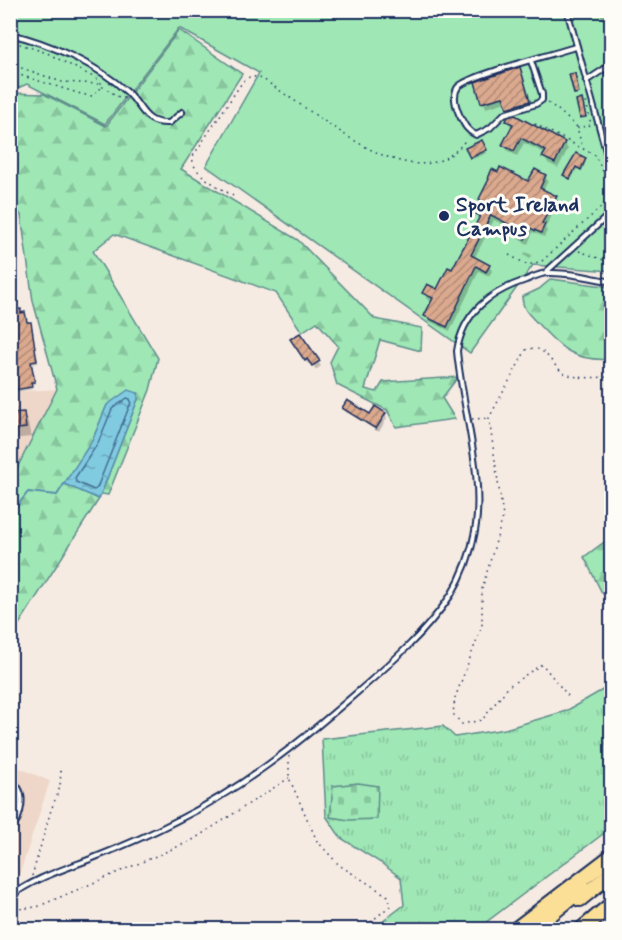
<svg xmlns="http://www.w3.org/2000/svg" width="622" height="940" font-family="Mynerve,sans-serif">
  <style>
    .built { fill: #eed7c9 }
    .grass { fill: url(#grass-tufts); stroke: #5d8b8a; stroke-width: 1.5 }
    .forest { fill: url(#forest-firs); stroke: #5d8b8a; stroke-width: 1.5 }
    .cemetery { fill: url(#cemetery-stones); stroke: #5d8b8a; stroke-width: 1.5 }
    .park { fill: #9fe7b5; stroke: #5d8b8a; stroke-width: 1.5 }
    .water { fill: url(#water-ripples); stroke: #588dad; stroke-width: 1.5 }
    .shadow { fill: #0003 }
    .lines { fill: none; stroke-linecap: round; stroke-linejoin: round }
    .shore { stroke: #446d92; stroke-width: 1.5 }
    .stream { stroke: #588dad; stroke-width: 2 }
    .building { fill: url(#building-hatch); stroke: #1b2f5e; stroke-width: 1.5 }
    .lane-casing { stroke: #1b2f5e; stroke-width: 8 }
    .highway-casing { stroke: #1b2f5e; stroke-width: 18 }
    .path { stroke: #1b2f5e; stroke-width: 1.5; stroke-dasharray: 1.5 4.5; stroke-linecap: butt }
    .lane { stroke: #fdfcf7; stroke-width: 4 }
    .highway { stroke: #fbdf96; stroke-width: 14 }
    .poi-dot { fill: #1b2f5e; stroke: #fdfcf7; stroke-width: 2 }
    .labels { text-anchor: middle; stroke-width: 6; stroke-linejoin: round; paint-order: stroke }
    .poi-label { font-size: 21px; font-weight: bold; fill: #1b2f5e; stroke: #fdfcf7; text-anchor: start }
  </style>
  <defs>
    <pattern id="grass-tufts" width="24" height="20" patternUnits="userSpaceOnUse" patternTransform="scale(1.5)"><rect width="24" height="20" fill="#9fe7b5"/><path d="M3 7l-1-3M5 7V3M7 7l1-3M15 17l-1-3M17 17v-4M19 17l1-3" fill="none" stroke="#88c69e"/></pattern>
    <pattern id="forest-firs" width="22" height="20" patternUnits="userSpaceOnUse" patternTransform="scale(1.5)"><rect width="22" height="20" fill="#9fe7b5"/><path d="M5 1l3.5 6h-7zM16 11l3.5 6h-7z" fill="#88c69e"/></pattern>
    <pattern id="cemetery-stones" width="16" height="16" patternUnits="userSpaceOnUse" patternTransform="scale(1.5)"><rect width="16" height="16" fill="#9fe7b5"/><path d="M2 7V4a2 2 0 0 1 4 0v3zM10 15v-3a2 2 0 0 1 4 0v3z" fill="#88c69e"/></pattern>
    <pattern id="water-ripples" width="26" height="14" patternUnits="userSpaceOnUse" patternTransform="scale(1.5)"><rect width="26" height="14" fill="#81cbe1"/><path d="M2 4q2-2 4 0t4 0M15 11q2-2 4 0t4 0" fill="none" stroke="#69a5ba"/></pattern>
    <pattern id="building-hatch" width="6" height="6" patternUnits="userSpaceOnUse" patternTransform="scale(1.5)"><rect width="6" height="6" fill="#dba98e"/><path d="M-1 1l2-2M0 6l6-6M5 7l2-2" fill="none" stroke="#b18a77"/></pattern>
  </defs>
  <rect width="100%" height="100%" fill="#f6ebe2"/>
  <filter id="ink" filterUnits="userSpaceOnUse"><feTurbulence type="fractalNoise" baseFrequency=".0167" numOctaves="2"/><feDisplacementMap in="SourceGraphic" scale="12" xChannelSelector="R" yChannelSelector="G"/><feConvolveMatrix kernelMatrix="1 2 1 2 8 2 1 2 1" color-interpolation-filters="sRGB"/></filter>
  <g filter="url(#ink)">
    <g class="built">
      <path d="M57 389 11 495V392Z"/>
      <path d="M10 764 50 781 18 879 11 888Z"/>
    </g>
    <path class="grass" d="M611 685V828L477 929H373L404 905 401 878 381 863 341 838 326 816 322 739 443 726 455 737 505 729 566 711Z"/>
    <g class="forest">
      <path d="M179 30 242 74 181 169 298 240 375 319 422 328 421 351 380 340 365 389 377 392 383 382 458 377 442 398 455 419 396 427 387 410 337 385 330 362 338 346 317 322 302 332 276 293 114 234 93 251 158 358 150 390 108 495 101 494 138 399V393L107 405 92 441 65 484 99 499 11 637V480L57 389 33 301 21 215 11 204V93L44 94 106 126Z"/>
      <path d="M551 279 611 287V359C575 362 562 349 538 324 529 314 523 311 522 297L539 289Z"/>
      <path d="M611 537V591L605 595 602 593 584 557Z"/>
    </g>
    <path class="cemetery" d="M358 783 378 786 377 819 349 820 330 817 333 786Z"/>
    <path class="park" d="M11 11H611V271L533 265 470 353 206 166 259 73 179 28 105 124 27 84 11 91Z"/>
    <path class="water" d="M128 390 138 393V399L99 499 64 484 92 441 107 405Z"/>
    <g class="shadow">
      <path d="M606 10H612V31L610 23 607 25 600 15Z"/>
      <path d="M522 75 532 106 511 113 506 102 486 108 477 83Z"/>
      <path d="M508 121 564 143 568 149 558 168 548 163 544 157 546 154 524 143 517 156 508 151 504 145 511 127Z"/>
      <path d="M481 142 487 153 473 159 467 148Z"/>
      <path d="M585 159 586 161 582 171 577 169 571 180 566 177 565 175Z"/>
      <path d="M545 176 548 181 543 191 556 197 559 203 545 228 547 231 544 237 533 232 528 244 520 240 517 234 518 232 494 220 474 259 489 266 492 271 489 276 479 271 450 331 429 321 426 316 433 302 427 299 424 293 437 291 453 271 480 218 477 214 483 203 481 199 529 183Z"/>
      <path d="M525 252 532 255 530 259 524 255Z"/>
      <path d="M10 294 11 307 27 324H31L32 326 38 363 32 364 35 384 31 385 32 389 16 392 15 389 18 381 10 335Z"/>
      <path d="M299 335 321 366 316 370 311 362 308 364 294 344Z"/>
      <path d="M344 408 371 417 385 414 387 418 379 432 346 412Z"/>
      <path d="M23 413 28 423 31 437 12 439 10 443V415Z"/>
    </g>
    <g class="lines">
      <path class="shore" d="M127 398 130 399 131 402 97 488 94 490 76 482 75 478 98 443 112 409Z"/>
      <path class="stream" d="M10 515 28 492 57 495 64 484"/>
    </g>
    <g class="building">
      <path d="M520 67 530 101 507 108 503 97 481 103 475 82Z"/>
      <path d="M575 73 579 93 574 94 569 74Z"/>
      <path d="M582 99 586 117 580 118 576 101Z"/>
      <path d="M515 115 565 142 555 163 542 157 546 151 521 138 514 151 502 145 513 124 506 121 508 117Z"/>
      <path d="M482 140 487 150 470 158 465 148Z"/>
      <path d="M576 153 586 158 581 170 576 167 570 179 563 175Z"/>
      <path d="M500 167 528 181 535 169 546 175 540 188 557 196 542 223 545 224 541 233 530 228 525 239 515 234 518 229 491 215 471 255 490 265 486 272 476 266 447 327 424 316 433 298 422 293 427 284 437 289 448 267 452 269 480 216 476 214 482 201 479 199 489 179 488 178 492 169 498 172Z"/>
      <path d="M21 309V313L25 312 27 322H31L37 361 31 362 35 382H31L32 387 14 390 12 381 16 380 10 345V310Z"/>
      <path d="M300 333 320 361 312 366 307 359 305 361 290 339Z"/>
      <path d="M347 400 370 414 375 406 386 413 376 429 342 408Z"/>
      <path d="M24 412 26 428 10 430V413Z"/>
    </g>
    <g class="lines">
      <g class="lane-casing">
        <g id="lane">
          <path d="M567 10 612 173"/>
          <path d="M10 34C49 43 98 65 127 92 144 108 143 124 169 123L182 112"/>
          <path d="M531 61 542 94V100L536 104 504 114 490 128 476 135C466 130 464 124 459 114 456 107 452 95 458 87 467 76 553 54 572 48L577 47"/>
          <path d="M605 68 612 74"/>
          <path d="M586 81 612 64"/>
          <path d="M546 272 612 212"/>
          <path d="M10 780C30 792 20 818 10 833"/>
          <path d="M10 807 20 811"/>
          <path d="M10 897C34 878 65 869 93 858 121 847 149 835 176 821 241 789 299 743 353 696 389 665 425 634 451 595 463 575 471 554 475 531 485 476 462 408 457 351 463 312 490 292 526 280 533 277 541 273 548 273 569 272 591 278 612 282"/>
        </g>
      </g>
      <g class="highway-casing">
        <g id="highway">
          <path d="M580 899 612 873"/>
          <path d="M515 930 612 856"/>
          <path d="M531 930 583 888"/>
          <path d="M581 930 612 904"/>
        </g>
      </g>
      <g class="path">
        <path d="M61 11 63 10"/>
        <path d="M10 64 62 82 98 84 119 97 125 98"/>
        <path d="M10 72 81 94 92 96 100 90 101 83 97 79 47 53 17 43"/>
        <path d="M548 103 557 109 577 127 582 147"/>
        <path d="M535 124 595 155 612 190"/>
        <path d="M577 128 591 125 586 101"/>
        <path d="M233 196C220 187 189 173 193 156L243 81 251 76 263 79C283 93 304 107 324 121 363 147 429 193 467 138"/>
        <path d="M579 251 612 263"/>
        <path d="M509 255 528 265 542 261 612 197"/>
        <path d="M10 409 15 408V416"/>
        <path d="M472 419 489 418"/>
        <path d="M10 433 14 429"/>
        <path d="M10 436 14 438V446H10"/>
        <path d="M568 696 542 664 509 686 482 720 462 724 453 714 455 698 482 626V589L503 517 489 418 526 350C545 342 550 365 564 373 577 380 597 377 612 377"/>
        <path d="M289 756V778L317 841 339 865 388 896 391 905 361 930"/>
        <path d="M32 876 51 810 60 787 61 768"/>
        <path d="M10 914 17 909 37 907 191 841 289 778"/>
      </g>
      <use href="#lane" class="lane"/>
      <use href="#highway" class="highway"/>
    </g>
  </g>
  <circle class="poi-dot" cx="444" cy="216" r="6"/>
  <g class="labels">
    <g class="poi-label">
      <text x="456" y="211">Sport Ireland<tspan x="456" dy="24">Campus</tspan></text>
    </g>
  </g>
  <rect width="622" height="940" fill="none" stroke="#fdfcf7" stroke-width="36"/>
  <rect x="18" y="18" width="586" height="904" fill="none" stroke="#1b2f5e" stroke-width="2" filter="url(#ink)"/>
</svg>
